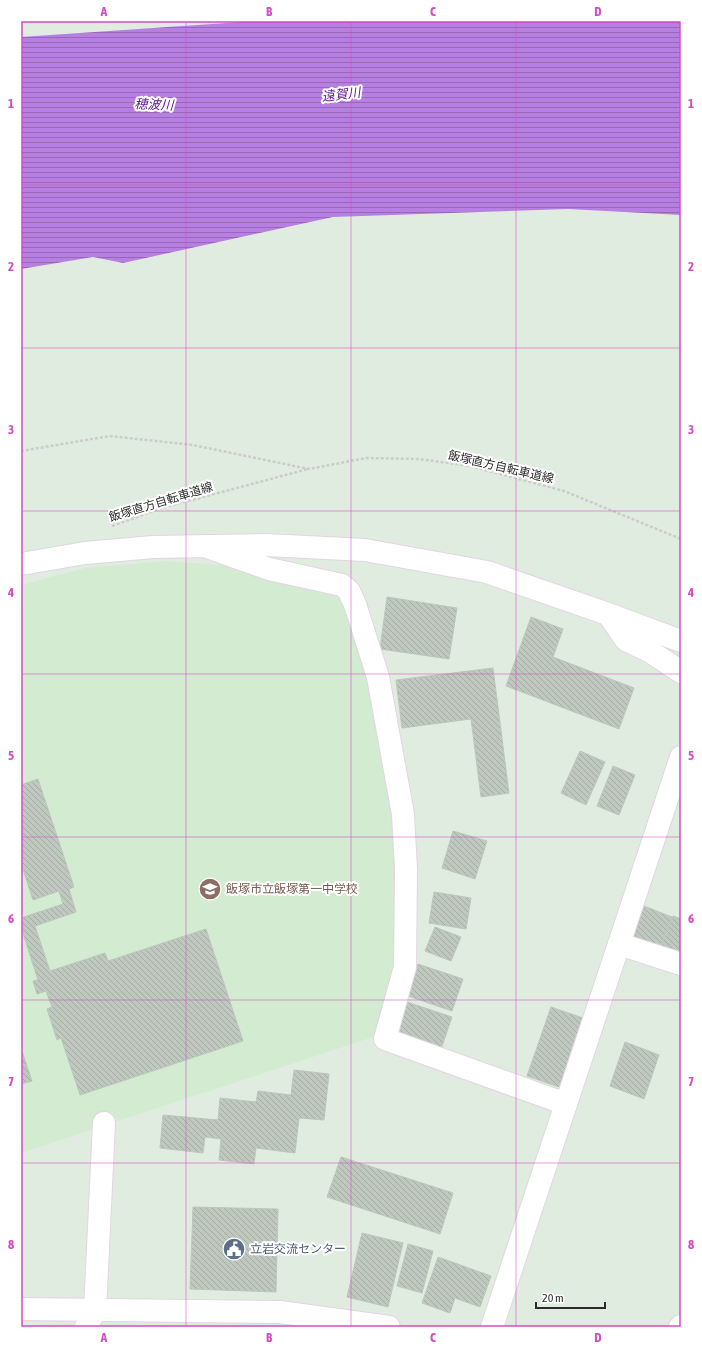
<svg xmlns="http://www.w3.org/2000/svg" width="702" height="1348" font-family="'Asap Condensed','Noto Sans JP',sans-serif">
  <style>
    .education { fill: #d2ebd1 }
    .water { fill: url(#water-rules) }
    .building { fill: url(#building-back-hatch); stroke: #bac7b9 }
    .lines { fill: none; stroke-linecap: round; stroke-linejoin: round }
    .minor-casing { stroke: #e2d5e1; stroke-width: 24 }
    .path { stroke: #ccc; stroke-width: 2.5; stroke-dasharray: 3 2; stroke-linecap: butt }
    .minor { stroke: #fff; stroke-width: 22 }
    .grid { fill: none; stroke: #d34ec3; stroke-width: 1; stroke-opacity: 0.55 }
    .labels { text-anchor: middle; stroke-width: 4; stroke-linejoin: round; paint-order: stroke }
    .street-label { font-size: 12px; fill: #2c2c2c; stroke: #fff }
    .education-label { font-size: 12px; fill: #785e54; stroke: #fff; text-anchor: start }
    .service-label { font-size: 12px; fill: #4e5e75; stroke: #fff; text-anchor: start }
    .water-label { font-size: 13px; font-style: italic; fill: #681d8f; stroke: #fff }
    .neatline { fill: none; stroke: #d34ec3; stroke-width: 1.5 }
    .grid-label { font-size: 13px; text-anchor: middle; font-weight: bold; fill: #d34ec3 }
  </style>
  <defs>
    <pattern id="water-rules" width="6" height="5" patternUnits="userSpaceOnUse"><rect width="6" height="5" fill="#b87fe2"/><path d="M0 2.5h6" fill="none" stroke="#9668b7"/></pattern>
    <pattern id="building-back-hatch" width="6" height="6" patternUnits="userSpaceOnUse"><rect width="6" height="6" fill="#bfc8bf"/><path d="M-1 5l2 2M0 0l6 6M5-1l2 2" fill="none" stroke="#a4aca4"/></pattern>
  </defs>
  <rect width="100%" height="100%" fill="#e1ece0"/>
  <path class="education" d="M166 561 230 566 332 593 349 607 374 704 398 846 399 964 376 1036 21 1153V585L85 568Z"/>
  <path class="water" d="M256 21H681V215L568 209 333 217 123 263 93 257 21 269V37Z"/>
  <g class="building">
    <path d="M387 597 457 608 449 659 380 649Z"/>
    <path d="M531 617 563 629 553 657 634 688 619 729 506 686Z"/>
    <path d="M493 668 509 793 481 797 471 719 402 728 396 680Z"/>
    <path d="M580 751 605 762 586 805 561 793Z"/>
    <path d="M613 766 635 775 619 815 597 806Z"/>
    <path d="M38 779 74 887 69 889 76 912 35 926 50 971 105 953 108 961 206 929 243 1041 80 1095 61 1038 57 1040 47 1009 52 1007 46 991 37 994 33 981 38 980 21 927V918L63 904 59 891 33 900 21 863V785Z"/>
    <path d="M453 831 487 841 475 879 442 868Z"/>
    <path d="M434 892 471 898 466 929 429 923Z"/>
    <path d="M644 906 672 917 660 948 632 937Z"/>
    <path d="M673 916 681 919V954L661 947Z"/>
    <path d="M435 927 461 937 451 961 425 951Z"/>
    <path d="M418 964 463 979 452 1011 408 996Z"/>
    <path d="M407 1002 452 1017 441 1049 396 1034Z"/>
    <path d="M551 1007 583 1018 559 1087 527 1076Z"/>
    <path d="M625 1042 659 1055 644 1099 610 1086Z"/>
    <path d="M21 1048 32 1081 21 1084Z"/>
    <path d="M294 1070 329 1074 324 1120 299 1118 295 1153 256 1148 254 1164 219 1160 221 1139 205 1137 203 1153 160 1148 163 1115 218 1120 220 1098 256 1102 258 1091 291 1095Z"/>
    <path d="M341 1157 453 1193 440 1234 327 1197Z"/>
    <path d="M193 1207 278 1209 276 1292 190 1289Z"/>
    <path d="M362 1233 403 1243 388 1307 347 1297Z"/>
    <path d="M408 1244 433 1251 422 1293 397 1286Z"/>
    <path d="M438 1257 491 1276 480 1307 455 1298 450 1313 422 1303Z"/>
  </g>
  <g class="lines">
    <g class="minor-casing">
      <g id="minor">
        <path d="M204 546 269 569 342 585 349 591 356 607 378 677 403 814 406 869 405 967 385 1039 566 1104"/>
        <path d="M21 564 85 553 153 547 267 545 365 550 487 572 608 614 681 641"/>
        <path d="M608 614 626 640 651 652 681 672"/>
        <path d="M619 944 681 964"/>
        <path d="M21 1309 280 1312 389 1327"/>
        <path d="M86 1327 95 1311 104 1123"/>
        <path d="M492 1327 681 757"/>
        <path d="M680 1327 681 1326"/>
      </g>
    </g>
    <g class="path">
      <path d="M21 451 110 436 193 445 309 469 366 458 419 459 470 466 564 491 681 539"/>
      <path d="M112 526 162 508 308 469"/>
    </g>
    <use href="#minor" class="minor"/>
  </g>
  <path class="grid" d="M186 21V1327M351 21V1327M516 21V1327M21 185H681M21 348H681M21 511H681M21 674H681M21 837H681M21 1000H681M21 1163H681"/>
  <defs>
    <g id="school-disc" transform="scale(1.15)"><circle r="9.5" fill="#8d6e63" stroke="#fff"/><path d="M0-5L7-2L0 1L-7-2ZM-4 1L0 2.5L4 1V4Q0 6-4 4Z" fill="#fff"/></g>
    <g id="civic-disc" transform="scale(1.15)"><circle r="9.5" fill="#5c6f8a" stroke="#fff"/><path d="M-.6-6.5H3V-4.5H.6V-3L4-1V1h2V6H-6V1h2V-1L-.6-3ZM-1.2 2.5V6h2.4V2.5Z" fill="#fff"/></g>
  </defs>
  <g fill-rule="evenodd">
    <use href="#school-disc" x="210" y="889"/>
    <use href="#civic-disc" x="234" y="1249"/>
  </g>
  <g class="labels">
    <g class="street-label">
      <text transform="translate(501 467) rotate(13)" y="4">飯塚直方自転車道線</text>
      <text transform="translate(161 502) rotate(-17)" y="4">飯塚直方自転車道線</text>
    </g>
    <g class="education-label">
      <text x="226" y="893">飯塚市立飯塚第一中学校</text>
    </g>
    <g class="service-label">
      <text x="250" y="1253">立岩交流センター</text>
    </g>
    <g class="water-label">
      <text transform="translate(341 94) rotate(-7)" y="5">遠賀川</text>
      <text transform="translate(154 104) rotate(2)" y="5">穂波川</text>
    </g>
  </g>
  <rect width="702" height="1348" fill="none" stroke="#ffffff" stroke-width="44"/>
  <path d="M536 1302v6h69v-6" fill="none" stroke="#2c2c2c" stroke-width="2"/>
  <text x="542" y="1302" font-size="12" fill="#2c2c2c" stroke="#ffffff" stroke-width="3" paint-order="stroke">20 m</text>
  <rect x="22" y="22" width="658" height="1304" class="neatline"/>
  <g class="grid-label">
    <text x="104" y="16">A</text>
    <text x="269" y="16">B</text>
    <text x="433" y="16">C</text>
    <text x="598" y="16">D</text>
    <text x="11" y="108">1</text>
    <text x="691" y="108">1</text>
    <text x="11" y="271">2</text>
    <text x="691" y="271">2</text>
    <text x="11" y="434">3</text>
    <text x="691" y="434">3</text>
    <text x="11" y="597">4</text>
    <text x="691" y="597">4</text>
    <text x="11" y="760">5</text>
    <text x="691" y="760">5</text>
    <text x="11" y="923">6</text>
    <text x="691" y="923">6</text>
    <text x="11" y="1086">7</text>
    <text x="691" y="1086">7</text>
    <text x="11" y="1249">8</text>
    <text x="691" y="1249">8</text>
    <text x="104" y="1342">A</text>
    <text x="269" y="1342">B</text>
    <text x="433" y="1342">C</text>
    <text x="598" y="1342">D</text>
  </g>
</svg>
